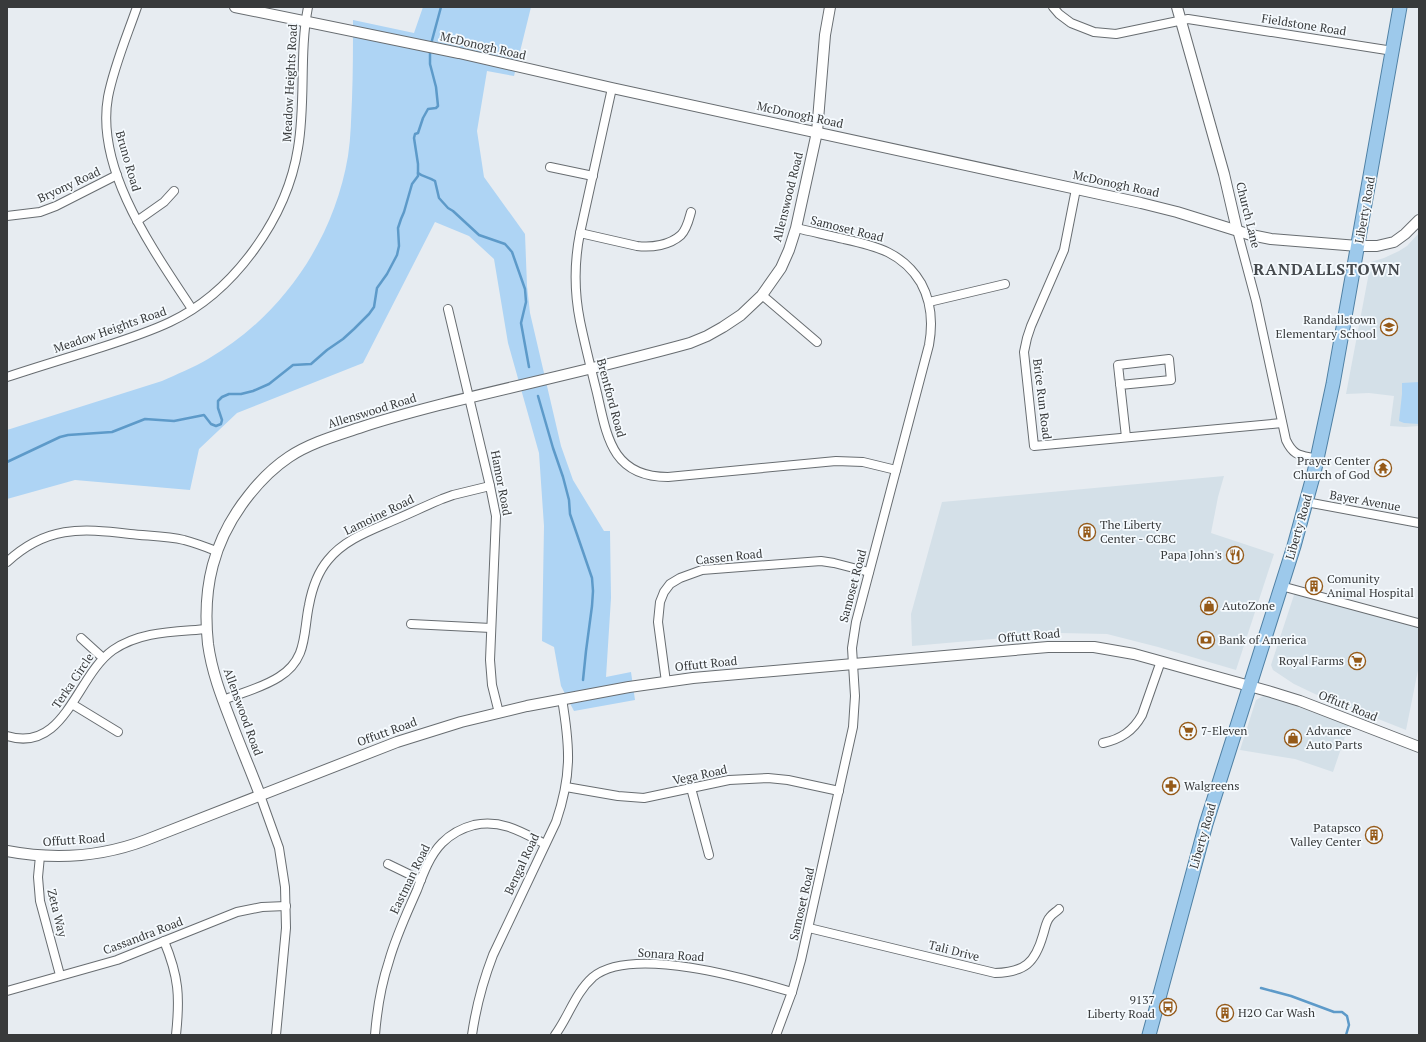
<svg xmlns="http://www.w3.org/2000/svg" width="1426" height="1042" font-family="'PT Serif',serif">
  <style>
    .built { fill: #d4e0e8 }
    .green { fill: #aed4f4 }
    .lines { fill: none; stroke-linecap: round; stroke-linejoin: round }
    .stream { stroke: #5d9ac9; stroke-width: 2.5 }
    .minor-casing { stroke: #686d71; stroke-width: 10 }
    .tertiary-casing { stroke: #686d71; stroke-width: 12 }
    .primary-casing { stroke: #4f80a4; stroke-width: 15 }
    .minor { stroke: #fff; stroke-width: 8 }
    .tertiary { stroke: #fff; stroke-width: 10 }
    .primary { stroke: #9dc9eb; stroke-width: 13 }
    .labels { text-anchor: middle; stroke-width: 3.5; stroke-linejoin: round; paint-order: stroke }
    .street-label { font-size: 12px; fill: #383a3b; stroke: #f5fafe }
    .poi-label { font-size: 12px; fill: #383a3b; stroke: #f5fafe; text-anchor: start }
    .district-label { font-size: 16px; font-weight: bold; letter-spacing: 1px; fill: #464a4e; stroke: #f5fafe }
  </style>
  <rect width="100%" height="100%" fill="#e7ecf1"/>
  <g class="built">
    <path d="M1419 233V445V426L1405 427 1390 426 1394 396 1369 393 1346 394 1371 262 1384 258 1399 251 1407 246Z"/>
    <path d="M1224 476 1218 497 1211 533 1274 554 1236 670 1158 647 1107 634 1060 633 912 646 911 614 942 502Z"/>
    <path d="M1295 592 1419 625V665L1406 730 1315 694 1294 684 1273 670 1271 665Z"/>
    <path d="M1265 695 1349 725 1333 772 1295 759 1240 750 1256 700Z"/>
  </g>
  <g class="green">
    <path d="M423 7H531L514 76 487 71 477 131 484 177 525 234 527 286 530 313 561 446 573 480 604 531H610L611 598 606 677 631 672 635 700 574 711 561 686 554 647 542 641 544 526 539 453 508 343 494 259 469 236 435 222 363 363 237 413 199 449 190 490 75 480 7 499V430L162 381C177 374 193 368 208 359 282 316 334 240 348 156 351 137 351 118 352 99 353 73 353 46 353 20L414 33Z"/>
    <path d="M1419 382V424L1404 423 1399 421 1402 394V383Z"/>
  </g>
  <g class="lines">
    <g class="stream">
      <path d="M431 44 441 7"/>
      <path d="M418 173C423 177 429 177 435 181L439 198 448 208 453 211 479 235 505 244 512 252 525 289 526 302 521 323 529 367"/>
      <path d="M538 396 553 448 563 477 569 500 570 514 592 578 593 591 592 606 586 651 583 680"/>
      <path d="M7 462 60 437 68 435 112 432 145 419 174 421 204 415 211 424 216 426 221 424 222 420 218 408V401L222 397 229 394H241L253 391 269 384 293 365 311 364 327 350 343 339 354 329 369 314 374 307 377 288 387 274 397 255 399 246 398 228 401 219 404 212 412 184 418 176V164L414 138 415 134 418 133 423 118 428 109 436 108 438 106 436 87 430 64V49"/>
      <path d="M1261 988 1291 996 1334 1012H1342L1347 1016 1349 1025 1346 1035"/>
    </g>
    <g class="minor-casing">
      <g id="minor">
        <path d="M137 7C127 36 114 66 108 97 95 170 154 251 192 309"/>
        <path d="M1053 7 1059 14 1071 23 1094 32 1116 34 1188 19 1393 51"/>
        <path d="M612 88 580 233C574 263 574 291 580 321 585 345 591 369 597 393 607 437 612 477 668 477L836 461 863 462 896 470"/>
        <path d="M550 167 593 176"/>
        <path d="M1076 189 1064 250 1031 326 1027 338 1024 352 1034 446 1282 423"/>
        <path d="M7 216 40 212 56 206 117 175"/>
        <path d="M137 221 164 202 174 191"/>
        <path d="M1237 230 1256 301 1286 440C1294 457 1301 455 1317 459"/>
        <path d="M580 233 637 246C652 248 670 245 681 235 687 229 689 219 691 212"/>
        <path d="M762 295 817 342"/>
        <path d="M929 302 1005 284"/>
        <path d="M448 309 490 486 496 516 490 660 492 685 499 713"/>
        <path d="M7 377C37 367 67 358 96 349 121 341 147 333 170 322 234 292 287 218 298 148 306 102 299 54 308 7"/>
        <path d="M1120 385 1171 380 1169 359 1118 365 1126 437"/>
        <path d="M1306 502 1419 523"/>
        <path d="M7 562C46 526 80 528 130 534 148 536 167 536 184 540 195 543 206 547 216 551"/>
        <path d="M1281 586 1418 623"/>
        <path d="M411 624 491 628"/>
        <path d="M81 638 103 658"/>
        <path d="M666 682 658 622 660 602 664 592 670 584 680 578 702 570 821 561 834 563 869 572"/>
        <path d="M223 700C241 693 262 688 279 677 308 659 303 633 309 605 312 589 318 572 328 560 344 540 369 531 392 521 409 514 425 506 442 499L453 495 490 486"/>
        <path d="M72 704 118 732"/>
        <path d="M7 736C65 754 76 676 113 650 141 631 174 632 207 629"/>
        <path d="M1103 743C1121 739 1133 731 1142 715L1161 661"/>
        <path d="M566 787 618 796 644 798 729 780 768 778 788 780 839 791"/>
        <path d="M691 788 709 855"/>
        <path d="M260 795 279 848 285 887 286 928 276 1035"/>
        <path d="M40 856 38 877 40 901 60 975"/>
        <path d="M388 864 421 880"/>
        <path d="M809 928 995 973C1025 972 1035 963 1043 935 1045 929 1046 921 1050 917 1052 914 1056 912 1059 909"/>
        <path d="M164 941C179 977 180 997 176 1035"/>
        <path d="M7 991 117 960 237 912 262 907 286 906"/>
        <path d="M375 1035C377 1010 381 985 389 961 396 936 407 913 417 890 423 874 430 855 442 843 451 834 462 828 474 825 501 819 522 832 545 844"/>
        <path d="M472 1035C476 1007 483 981 493 955L556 822C572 775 570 747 562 699"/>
        <path d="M555 1035C569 1016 575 993 593 977 632 945 748 979 792 992"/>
        <path d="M776 1035 792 992 801 960 853 727 855 696 852 648 856 622 929 345C933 323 932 303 921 283 903 253 877 246 844 239 828 235 812 232 796 228"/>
      </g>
    </g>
    <g class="tertiary-casing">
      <g id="tertiary">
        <path d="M235 7 459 53 612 88 1141 203 1177 212 1251 235 1271 239 1358 246H1377L1394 242 1405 234 1419 220"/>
        <path d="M1177 7 1224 174 1237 230"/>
        <path d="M260 795C251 771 241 748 232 724 222 698 212 673 208 644 202 588 213 540 249 495 260 481 274 467 289 457 310 443 335 436 359 428 385 419 412 412 439 405 523 384 607 366 690 343L707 336 723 327 741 315 762 295 781 268 789 250 796 228 817 132 825 35 830 7"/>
        <path d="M7 851C54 860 101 857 146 840L397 742 461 722 527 706 629 687 693 678 1048 647H1094L1134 654 1271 692 1300 701 1419 747"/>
      </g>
    </g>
    <g class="primary-casing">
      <path id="primary" d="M1149 1035 1206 824 1294 546 1314 473 1333 384 1400 7"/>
    </g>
    <use href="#minor" class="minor"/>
    <use href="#tertiary" class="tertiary"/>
    <use href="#primary" class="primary"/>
  </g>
  <defs>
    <g id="school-ring" transform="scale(0.9)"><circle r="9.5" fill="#f5fafe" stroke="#955a19" stroke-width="1.5"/><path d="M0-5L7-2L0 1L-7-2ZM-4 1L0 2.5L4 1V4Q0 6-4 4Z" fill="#955a19"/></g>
    <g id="temple-ring" transform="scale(0.9)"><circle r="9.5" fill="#f5fafe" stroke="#955a19" stroke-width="1.5"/><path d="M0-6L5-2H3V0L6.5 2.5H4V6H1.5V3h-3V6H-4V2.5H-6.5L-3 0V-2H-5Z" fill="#955a19"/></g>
    <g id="building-ring" transform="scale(0.9)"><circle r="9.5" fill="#f5fafe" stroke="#955a19" stroke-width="1.5"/><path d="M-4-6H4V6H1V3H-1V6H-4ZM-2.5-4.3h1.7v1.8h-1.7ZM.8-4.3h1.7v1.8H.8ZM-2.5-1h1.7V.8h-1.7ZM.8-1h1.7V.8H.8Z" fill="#955a19"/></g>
    <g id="restaurant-ring" transform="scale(0.9)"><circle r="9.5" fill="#f5fafe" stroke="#955a19" stroke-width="1.5"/><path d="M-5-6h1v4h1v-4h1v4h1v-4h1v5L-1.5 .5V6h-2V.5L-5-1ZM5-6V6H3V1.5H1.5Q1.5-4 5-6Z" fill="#955a19"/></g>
    <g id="shop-ring" transform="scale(0.9)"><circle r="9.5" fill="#f5fafe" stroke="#955a19" stroke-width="1.5"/><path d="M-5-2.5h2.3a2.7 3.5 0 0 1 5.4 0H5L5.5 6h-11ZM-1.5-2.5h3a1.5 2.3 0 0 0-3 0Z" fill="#955a19"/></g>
    <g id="bank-ring" transform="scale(0.9)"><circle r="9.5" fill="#f5fafe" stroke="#955a19" stroke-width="1.5"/><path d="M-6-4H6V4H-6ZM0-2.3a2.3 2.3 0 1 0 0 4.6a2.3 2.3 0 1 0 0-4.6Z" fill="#955a19"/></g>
    <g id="supermarket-ring" transform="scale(0.9)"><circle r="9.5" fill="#f5fafe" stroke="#955a19" stroke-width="1.5"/><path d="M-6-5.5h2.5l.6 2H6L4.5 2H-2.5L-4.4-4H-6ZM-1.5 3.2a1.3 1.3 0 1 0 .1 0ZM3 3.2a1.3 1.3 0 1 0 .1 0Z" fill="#955a19"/></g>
    <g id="pharmacy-ring" transform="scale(0.9)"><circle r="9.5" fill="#f5fafe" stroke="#955a19" stroke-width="1.5"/><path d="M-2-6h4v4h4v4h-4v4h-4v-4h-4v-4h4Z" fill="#955a19"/></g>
    <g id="bus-ring" transform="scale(0.9)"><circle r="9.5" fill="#f5fafe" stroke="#955a19" stroke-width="1.5"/><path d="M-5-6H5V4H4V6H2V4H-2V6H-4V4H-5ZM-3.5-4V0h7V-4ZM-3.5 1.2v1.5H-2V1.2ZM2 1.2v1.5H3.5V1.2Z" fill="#955a19"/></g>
  </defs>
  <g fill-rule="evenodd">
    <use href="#school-ring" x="1389" y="327"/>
    <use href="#temple-ring" x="1383" y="468"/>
    <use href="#building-ring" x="1087" y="532"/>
    <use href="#restaurant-ring" x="1235" y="555"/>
    <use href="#building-ring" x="1314" y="586"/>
    <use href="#shop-ring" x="1209" y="606"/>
    <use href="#bank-ring" x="1206" y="640"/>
    <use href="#supermarket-ring" x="1357" y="661"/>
    <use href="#supermarket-ring" x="1188" y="731"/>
    <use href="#shop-ring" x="1293" y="738"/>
    <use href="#pharmacy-ring" x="1171" y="786"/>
    <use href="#building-ring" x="1374" y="835"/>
    <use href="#bus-ring" x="1168" y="1007"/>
    <use href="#building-ring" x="1225" y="1013"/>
  </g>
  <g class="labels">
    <g class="street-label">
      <text transform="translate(1304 25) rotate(9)" y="4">Fieldstone Road</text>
      <text transform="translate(483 46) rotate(13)" y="4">McDonogh Road</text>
      <text transform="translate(290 83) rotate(-87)" y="4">Meadow Heights Road</text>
      <text transform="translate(800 115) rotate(12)" y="4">McDonogh Road</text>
      <text transform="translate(128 161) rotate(74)" y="4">Bruno Road</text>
      <text transform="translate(1116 184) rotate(12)" y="4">McDonogh Road</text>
      <text transform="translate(69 185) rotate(-25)" y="4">Bryony Road</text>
      <text transform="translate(788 197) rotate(-76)" y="4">Allenswood Road</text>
      <text transform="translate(1365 210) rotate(-80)" y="4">Liberty Road</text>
      <text transform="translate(1248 215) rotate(76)" y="4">Church Lane</text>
      <text transform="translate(847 229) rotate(14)" y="4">Samoset Road</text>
      <text transform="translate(110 330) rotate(-19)" y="4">Meadow Heights Road</text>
      <text transform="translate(611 398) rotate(75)" y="4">Brentford Road</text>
      <text transform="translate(1042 399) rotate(83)" y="4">Brice Run Road</text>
      <text transform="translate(372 411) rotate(-17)" y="4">Allenswood Road</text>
      <text transform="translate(501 483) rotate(79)" y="4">Hamor Road</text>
      <text transform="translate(1365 501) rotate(10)" y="4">Bayer Avenue</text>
      <text transform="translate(379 515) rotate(-26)" y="4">Lamoine Road</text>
      <text transform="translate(1299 527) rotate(-74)" y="4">Liberty Road</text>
      <text transform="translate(729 557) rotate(-6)" y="4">Cassen Road</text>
      <text transform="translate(853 586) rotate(-75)" y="4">Samoset Road</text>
      <text transform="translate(1029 636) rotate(-5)" y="4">Offutt Road</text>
      <text transform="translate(706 664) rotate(-6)" y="4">Offutt Road</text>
      <text transform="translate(73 681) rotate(-56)" y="4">Terka Circle</text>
      <text transform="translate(1348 706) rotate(22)" y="4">Offutt Road</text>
      <text transform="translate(243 712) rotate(70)" y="4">Allenswood Road</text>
      <text transform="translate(387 732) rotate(-20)" y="4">Offutt Road</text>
      <text transform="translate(700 775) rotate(-12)" y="4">Vega Road</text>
      <text transform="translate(1203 836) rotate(-74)" y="4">Liberty Road</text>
      <text transform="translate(74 840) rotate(-4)" y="4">Offutt Road</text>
      <text transform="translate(522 864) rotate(-65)" y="4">Bengal Road</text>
      <text transform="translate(410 879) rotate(-64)" y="4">Eastman Road</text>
      <text transform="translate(802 904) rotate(-77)" y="4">Samoset Road</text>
      <text transform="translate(57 913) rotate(76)" y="4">Zeta Way</text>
      <text transform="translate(143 936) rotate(-21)" y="4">Cassandra Road</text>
      <text transform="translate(954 951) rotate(14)" y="4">Tali Drive</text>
      <text transform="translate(671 955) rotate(4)" y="4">Sonara Road</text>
    </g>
    <g class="poi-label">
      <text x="1376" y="324" text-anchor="end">Randallstown<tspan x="1376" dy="14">Elementary School</tspan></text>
      <text x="1370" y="465" text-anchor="end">Prayer Center<tspan x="1370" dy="14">Church of God</tspan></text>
      <text x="1100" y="529">The Liberty<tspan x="1100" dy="14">Center - CCBC</tspan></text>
      <text x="1222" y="559" text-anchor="end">Papa John's</text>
      <text x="1327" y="583">Comunity<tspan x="1327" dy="14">Animal Hospital</tspan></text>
      <text x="1222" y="610">AutoZone</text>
      <text x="1219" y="644">Bank of America</text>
      <text x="1344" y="665" text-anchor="end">Royal Farms</text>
      <text x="1201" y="735">7-Eleven</text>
      <text x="1306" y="735">Advance<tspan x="1306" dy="14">Auto Parts</tspan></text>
      <text x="1184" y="790">Walgreens</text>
      <text x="1361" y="832" text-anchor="end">Patapsco<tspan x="1361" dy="14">Valley Center</tspan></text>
      <text x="1155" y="1004" text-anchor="end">9137<tspan x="1155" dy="14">Liberty Road</tspan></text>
      <text x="1238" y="1017">H2O Car Wash</text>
    </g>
    <g class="district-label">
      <text x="1327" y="275">RANDALLSTOWN</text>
    </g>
  </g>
  <rect width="1426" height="1042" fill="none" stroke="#383a3b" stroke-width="16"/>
</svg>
